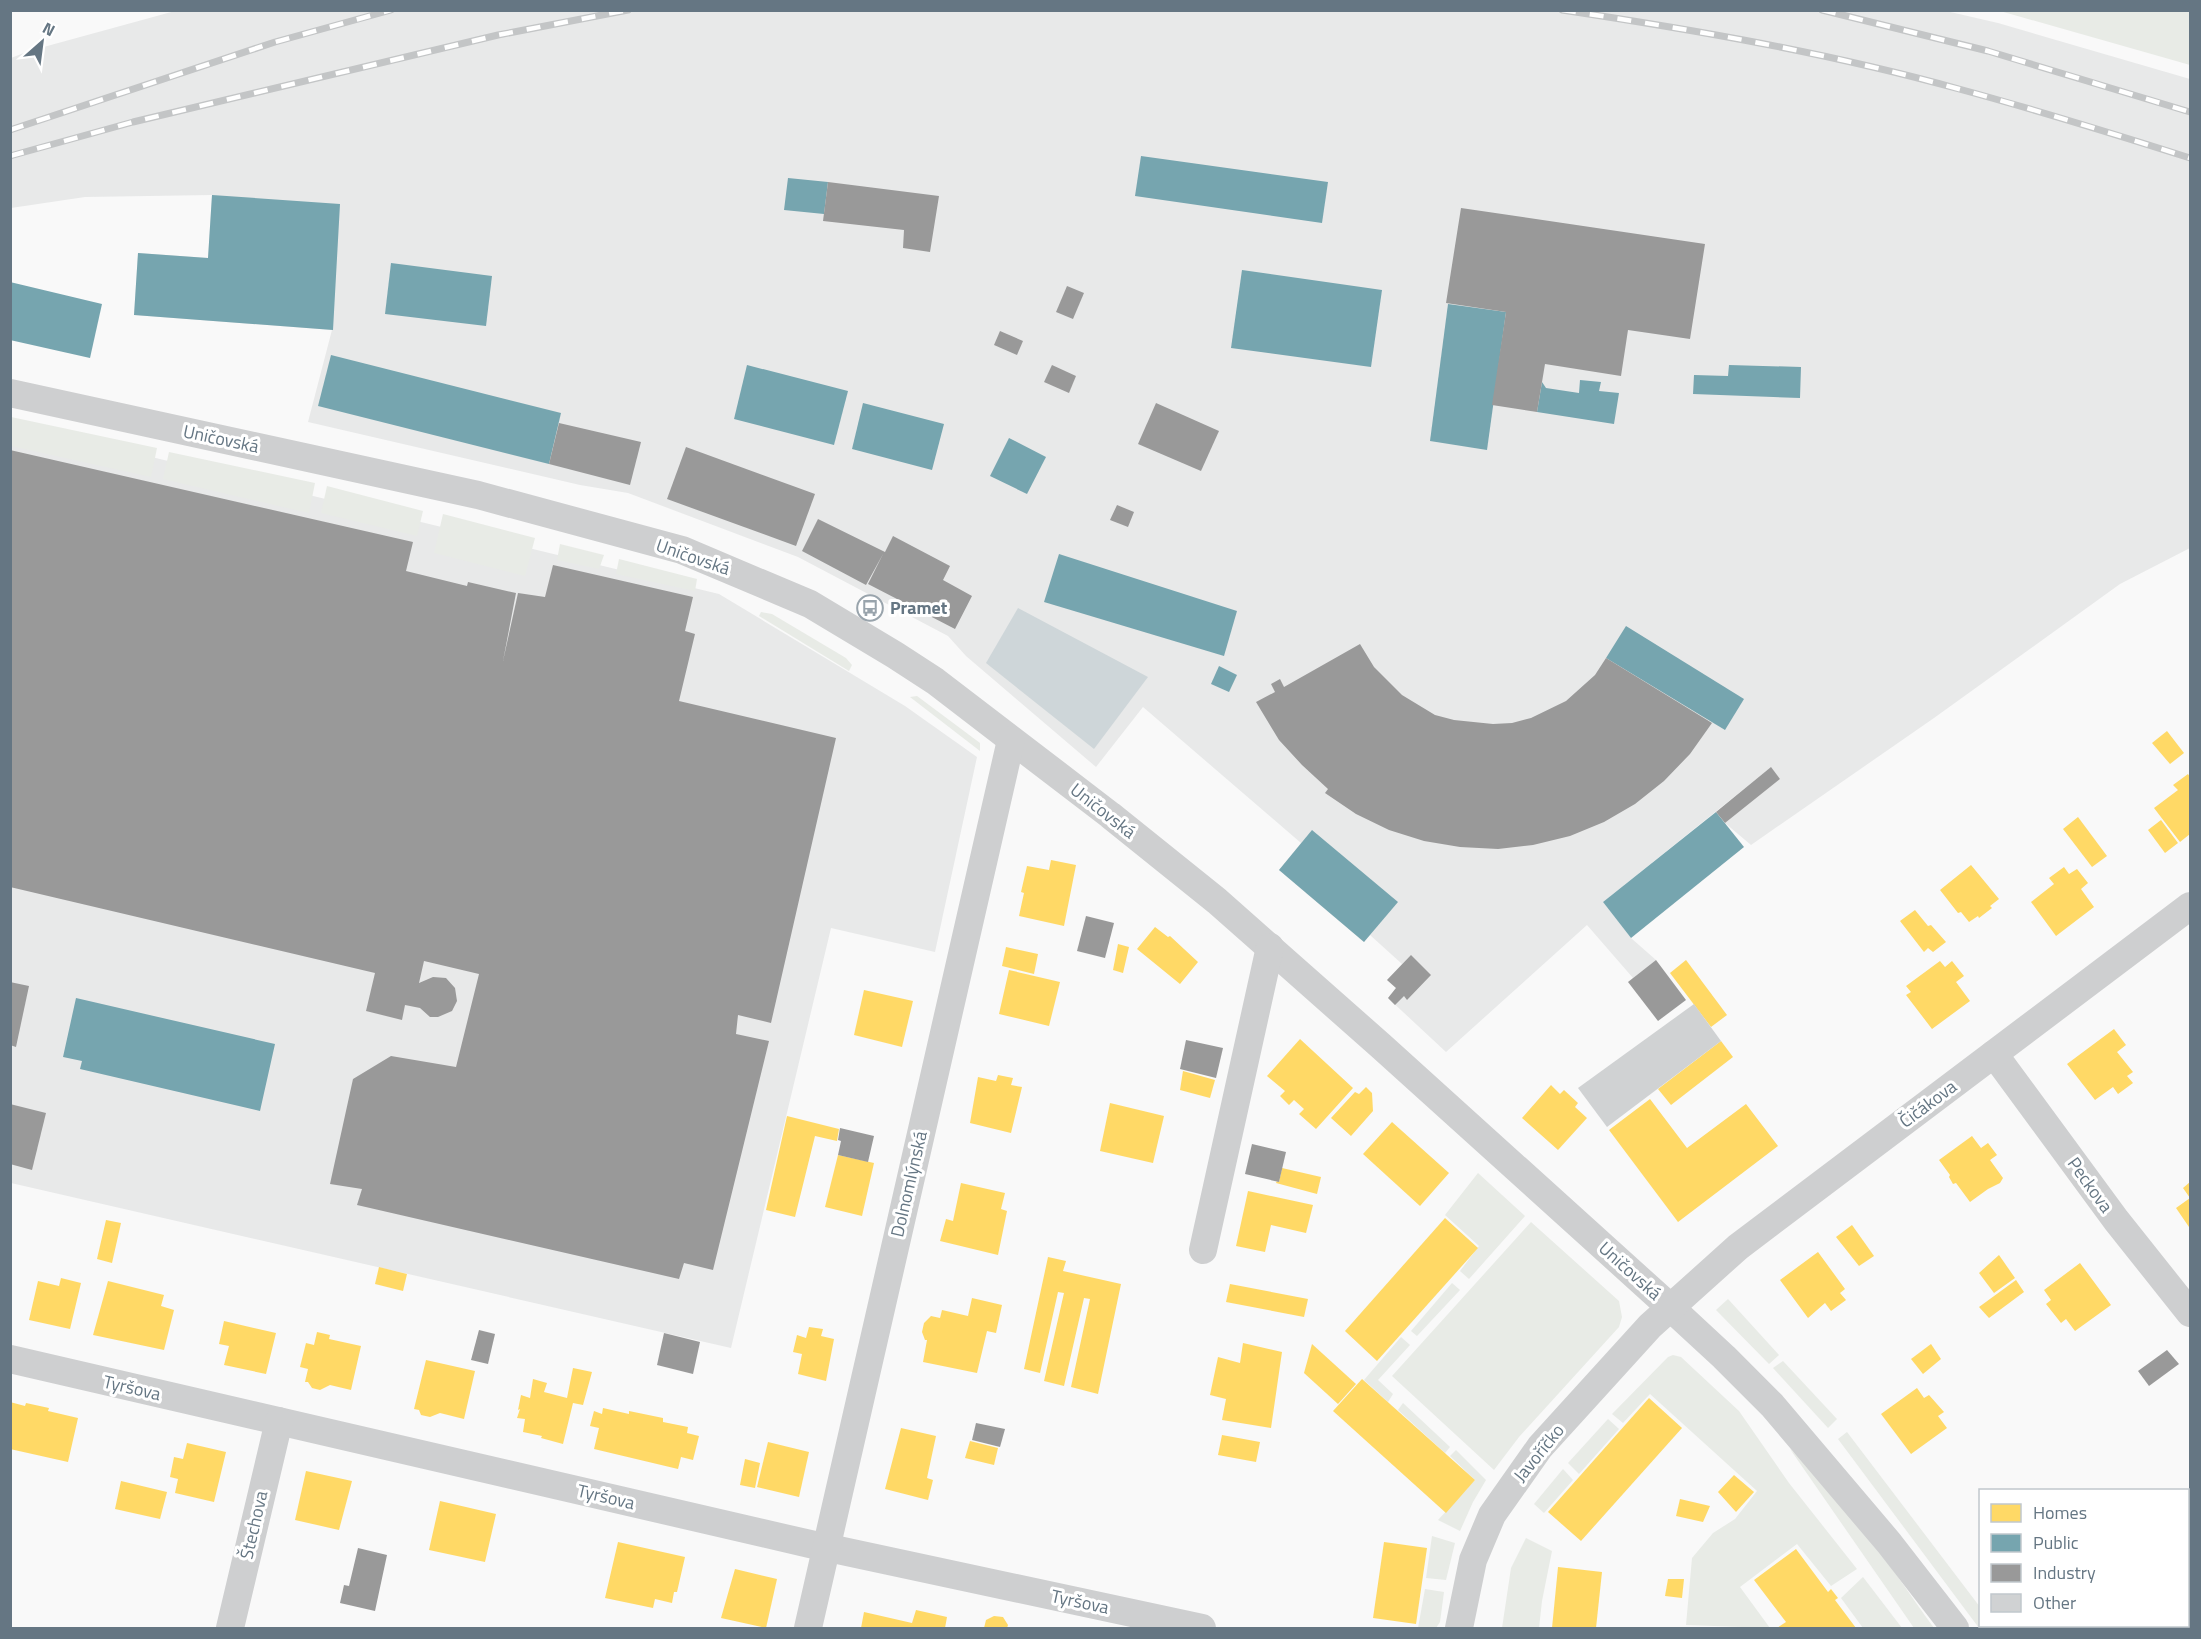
<svg xmlns="http://www.w3.org/2000/svg" width="2201" height="1639" font-family="'Titillium Web',sans-serif">
  <style>
    .built { fill: #e8e9e9 }
    .green { fill: #e8ebe6 }
    .water { fill: #ced6d9 }
    .homes { fill: #ffd966 }
    .public { fill: #76a5af }
    .industry { fill: #999 }
    .building { fill: #d0d2d3 }
    .lines { fill: none; stroke-linecap: round; stroke-linejoin: round }
    .minor { stroke: #cecfd0; stroke-width: 28 }
    .rail-casing { stroke: #c3c5c6; stroke-width: 7 }
    .rail { stroke: #fff; stroke-width: 4.5; stroke-dasharray: 14; stroke-linecap: butt }
    .labels { text-anchor: middle; stroke-width: 6; stroke-linejoin: round; paint-order: stroke }
    .street-label { font-size: 18px; fill: #657683; stroke: #fff }
    .poi-label { font-size: 18px; font-weight: bold; fill: #657683; stroke: #fff; text-anchor: start }
  </style>
  <rect width="100%" height="100%" fill="#f9f9f9"/>
  <g class="built">
    <path d="M175 11H1946L1998 23 2190 79V548L2120 584 1934 718 1751 845 1725 823 1780 779 1770 768 1603 902 1631 938 1656 960 1633 978 1587 925 1446 1052 1388 998 1396 988 1387 980 1402 964 1370 935 1364 942 1279 870 1301 843 1143 707 1096 767 966 656 948 636 798 557 628 493 580 485 308 422 332 330 134 315 138 253 208 258 212 195 85 197 11 208V58L29 51Z"/>
    <path d="M11 423 719 594 905 706 977 757 935 952 831 928 731 1348 11 1183Z"/>
  </g>
  <g class="green">
    <path d="M2000 11H2190V65Z"/>
    <path d="M11 417 157 448 151 477 11 446Z"/>
    <path d="M169 452 315 483 309 513 163 479Z"/>
    <path d="M327 486 423 511 417 536 321 513Z"/>
    <path d="M443 514 535 538 525 576 434 553Z"/>
    <path d="M560 544 604 555 599 569 557 560Z"/>
    <path d="M619 559 697 579 695 591 616 574Z"/>
    <path d="M761 612 772 614 846 658 852 665 849 671 759 616Z"/>
    <path d="M917 696 980 743V751L910 697Z"/>
    <path d="M1478 1173 1525 1216 1469 1279 1460 1271 1479 1246 1445 1215Z"/>
    <path d="M1531 1222 1619 1301 1622 1317 1619 1327 1519 1437 1494 1470 1392 1376Z"/>
    <path d="M1452 1283 1460 1290 1417 1336 1411 1331Z"/>
    <path d="M1728 1299 1779 1355 1769 1364 1716 1310Z"/>
    <path d="M1401 1337 1410 1345 1378 1380 1393 1394 1388 1402 1364 1380Z"/>
    <path d="M1673 1355 1681 1357 1739 1411 1789 1483 1857 1569 1831 1586 1797 1544 1740 1587 1770 1628 1686 1625 1692 1558 1713 1533 1735 1519 1757 1491 1650 1394 1623 1423 1612 1414 1668 1357Z"/>
    <path d="M1783 1361 1837 1419 1828 1428 1773 1368Z"/>
    <path d="M1403 1403 1450 1447 1445 1453 1398 1410Z"/>
    <path d="M1608 1419 1619 1429 1579 1474 1568 1463Z"/>
    <path d="M1847 1432 1980 1607V1626H1995L1997 1628H1979L1838 1439Z"/>
    <path d="M1790 1449C1848 1500 1890 1567 1934 1628H1914Z"/>
    <path d="M1456 1450 1486 1480 1473 1502 1460 1531 1438 1520 1475 1480 1450 1456Z"/>
    <path d="M1563 1469 1573 1480 1544 1513 1534 1504Z"/>
    <path d="M1432 1536 1455 1543 1446 1580 1426 1578Z"/>
    <path d="M1526 1538 1552 1551 1542 1601 1539 1628H1502L1511 1568Z"/>
    <path d="M1863 1577 1902 1628H1863L1841 1598Z"/>
    <path d="M1425 1589 1444 1592 1440 1622 1436 1628H1418Z"/>
  </g>
  <path class="water" d="M1018 608 1148 677 1094 749 986 663Z"/>
  <g class="homes">
    <path d="M2167 731 2184 753 2170 764 2152 743Z"/>
    <path d="M2188 774 2190 777V834L2180 842 2154 808 2178 790 2173 785Z"/>
    <path d="M2078 817 2107 856 2092 867 2063 829Z"/>
    <path d="M2161 820 2178 843 2165 853 2148 830Z"/>
    <path d="M1051 860 1076 865 1064 926 1019 916 1024 893 1021 892 1027 866 1049 870Z"/>
    <path d="M1971 865 1999 899 1990 906 1992 908 1979 918 1978 916 1969 922 1961 912 1958 913 1940 890Z"/>
    <path d="M2064 867 2069 874 2077 869 2088 883 2081 889 2094 907 2056 936 2031 902 2054 884 2049 878Z"/>
    <path d="M1915 910 1928 926 1931 925 1946 942 1933 952 1928 948 1924 952 1900 921Z"/>
    <path d="M1155 927 1168 937 1170 936 1198 962 1180 984 1137 949Z"/>
    <path d="M1118 944 1129 947 1123 973 1113 970Z"/>
    <path d="M1006 947 1038 954 1034 974 1002 966Z"/>
    <path d="M1686 960 1727 1015 1711 1027 1670 973Z"/>
    <path d="M1940 961 1945 967 1952 961 1964 976 1956 982 1970 1001 1932 1029 1906 995 1911 992 1906 986Z"/>
    <path d="M1009 970 1060 982 1049 1026 999 1014Z"/>
    <path d="M864 990 913 1001 902 1047 854 1035Z"/>
    <path d="M2114 1029 2126 1045 2117 1052 2133 1072 2127 1076 2133 1083 2118 1094 2113 1087 2095 1100 2067 1064Z"/>
    <path d="M1300 1039 1353 1088 1316 1129 1299 1114 1304 1109 1294 1100 1289 1105 1280 1096 1285 1091 1267 1076Z"/>
    <path d="M1721 1041 1733 1057 1671 1105 1658 1089Z"/>
    <path d="M1183 1071 1215 1080 1210 1098 1180 1090Z"/>
    <path d="M998 1075 1013 1078 1011 1085 1022 1087 1011 1133 970 1123 978 1077 996 1081Z"/>
    <path d="M1551 1085 1560 1094 1564 1090 1578 1103 1575 1107 1587 1118 1558 1150 1522 1118Z"/>
    <path d="M1366 1087 1372 1093 1373 1111 1351 1136 1331 1118 1355 1092 1359 1094Z"/>
    <path d="M1650 1099 1687 1148 1746 1104 1778 1146 1678 1222 1609 1130Z"/>
    <path d="M1110 1103 1164 1116 1153 1163 1100 1151Z"/>
    <path d="M787 1116 839 1129 837 1141 815 1136 795 1217 766 1210Z"/>
    <path d="M1392 1122 1449 1173 1420 1206 1363 1154Z"/>
    <path d="M1972 1136 1981 1148 1988 1143 1997 1155 1990 1160 2003 1178 2000 1183 1988 1189 1970 1202 1956 1183 1953 1184 1949 1177 1950 1175 1939 1160Z"/>
    <path d="M838 1155 874 1163 862 1216 825 1207Z"/>
    <path d="M1282 1168 1321 1177 1317 1194 1276 1183 1277 1181 1279 1182Z"/>
    <path d="M2190 1182V1225L2189 1227 2176 1208 2190 1198 2183 1188Z"/>
    <path d="M961 1183 1005 1193 1001 1209 1007 1211 998 1255 940 1241 946 1219 953 1221Z"/>
    <path d="M1248 1191 1313 1205 1306 1233 1271 1225 1265 1252 1236 1246Z"/>
    <path d="M1445 1218 1478 1248 1377 1361 1345 1331Z"/>
    <path d="M106 1220 121 1223 112 1263 97 1259Z"/>
    <path d="M1852 1225 1874 1256 1859 1266 1836 1237Z"/>
    <path d="M1818 1252 1845 1289 1840 1293 1846 1300 1831 1311 1825 1303 1808 1318 1780 1280Z"/>
    <path d="M1999 1255 2015 1278 1994 1293 1979 1273Z"/>
    <path d="M1048 1257 1066 1261 1063 1271 1121 1284 1098 1394 1071 1387 1090 1299 1084 1298 1064 1386 1044 1381 1064 1293 1058 1292 1040 1373 1024 1369Z"/>
    <path d="M2080 1263 2111 1305 2075 1331 2066 1319 2061 1323 2046 1304 2051 1300 2044 1290Z"/>
    <path d="M379 1267 407 1274 403 1291 375 1284Z"/>
    <path d="M61 1278 81 1283 70 1329 29 1320 38 1281 59 1286Z"/>
    <path d="M2016 1280 2024 1292 1989 1318 1979 1307Z"/>
    <path d="M108 1281 164 1295 161 1306 174 1310 164 1350 93 1335Z"/>
    <path d="M1230 1284 1308 1299 1304 1317 1226 1302Z"/>
    <path d="M972 1298 1002 1305 996 1333 987 1331 977 1373 923 1362 927 1340H925L922 1332 924 1323 931 1316 940 1318 942 1310 968 1316Z"/>
    <path d="M224 1321 276 1333 266 1374 224 1365 229 1346 219 1344Z"/>
    <path d="M809 1327 823 1329 821 1336 834 1339 826 1381 798 1374 802 1354 793 1352 797 1335 806 1338Z"/>
    <path d="M317 1332 330 1335 329 1339 361 1346 351 1390 330 1385 320 1390 312 1388 308 1382H305L308 1369 300 1367 306 1343 314 1345Z"/>
    <path d="M1243 1343 1282 1352 1271 1428 1222 1420 1226 1399 1210 1395 1218 1357 1240 1363Z"/>
    <path d="M1312 1344 1356 1384 1338 1404 1304 1373Z"/>
    <path d="M1931 1344 1941 1359 1923 1374 1911 1359Z"/>
    <path d="M426 1360 475 1371 464 1419 440 1413 430 1417 421 1415 419 1410 414 1409Z"/>
    <path d="M573 1368 592 1372 583 1405 573 1403 563 1444 541 1438 542 1436 523 1432 525 1419 517 1418 520 1409 518 1410 521 1395 530 1398 533 1379 547 1383 544 1392 567 1398Z"/>
    <path d="M1362 1379 1475 1480 1446 1513 1333 1411Z"/>
    <path d="M1917 1388 1924 1398 1929 1395 1944 1412 1938 1416 1947 1428 1911 1454 1881 1414Z"/>
    <path d="M1649 1398 1682 1428 1581 1541 1548 1512Z"/>
    <path d="M10 1402 25 1406 26 1403 49 1408 48 1411 78 1418 68 1462 10 1449Z"/>
    <path d="M603 1408 629 1414V1411L663 1418V1422L688 1427 687 1433 699 1436 693 1460 681 1457 678 1469 594 1449 599 1428 590 1426 594 1411 602 1414Z"/>
    <path d="M901 1428 936 1436 927 1478 933 1480 928 1500 885 1489Z"/>
    <path d="M1222 1435 1260 1442 1256 1462 1218 1455Z"/>
    <path d="M970 1441 998 1448 994 1465 965 1458Z"/>
    <path d="M768 1442 809 1452 799 1497 757 1487Z"/>
    <path d="M187 1443 226 1452 214 1502 175 1493 178 1479 170 1477 174 1457 183 1459Z"/>
    <path d="M745 1459 760 1463 755 1488 740 1485Z"/>
    <path d="M306 1471 352 1481 339 1530 295 1520Z"/>
    <path d="M1734 1475 1754 1492 1736 1512 1718 1492Z"/>
    <path d="M121 1481 167 1492 160 1519 115 1509Z"/>
    <path d="M1680 1499 1710 1506 1703 1522 1676 1516Z"/>
    <path d="M440 1501 496 1514 485 1562 429 1550Z"/>
    <path d="M618 1542 685 1557 677 1592H674L672 1603 655 1599 653 1608 605 1598Z"/>
    <path d="M1384 1542 1427 1548 1416 1624 1373 1618Z"/>
    <path d="M1796 1549 1828 1592 1831 1589 1838 1598 1835 1600 1856 1628H1777L1786 1622 1754 1580Z"/>
    <path d="M1558 1567 1602 1572 1596 1628H1552Z"/>
    <path d="M735 1569 777 1579 766 1628 721 1618Z"/>
    <path d="M1668 1579H1684L1682 1598 1665 1596Z"/>
    <path d="M916 1610 947 1617 945 1628H861L864 1612 912 1623Z"/>
    <path d="M994 1616 1003 1617 1008 1625 1007 1628H984L986 1620Z"/>
  </g>
  <g class="public">
    <path d="M1141 156 1328 182 1322 223 1135 196Z"/>
    <path d="M788 178 828 182 824 214 784 210Z"/>
    <path d="M212 195 340 204 333 330 134 315 138 253 208 258Z"/>
    <path d="M391 263 492 276 486 326 385 314Z"/>
    <path d="M1242 270 1382 290 1371 367 1231 348Z"/>
    <path d="M10 282 102 304 90 358 10 340Z"/>
    <path d="M1448 304 1506 312 1487 450 1430 441Z"/>
    <path d="M331 355 561 413 549 464 318 406Z"/>
    <path d="M747 365 848 391 834 445 734 419Z"/>
    <path d="M1729 365 1801 367 1800 398 1693 394 1694 375 1728 376Z"/>
    <path d="M1580 380 1601 382 1599 391 1619 393 1614 424 1537 412 1542 382 1546 388 1579 393Z"/>
    <path d="M863 403 944 424 932 470 852 449Z"/>
    <path d="M1009 438 1046 457 1027 494 990 476Z"/>
    <path d="M1059 554 1237 611 1224 656 1044 602Z"/>
    <path d="M1626 626 1744 699 1725 730 1606 658Z"/>
    <path d="M1219 666 1237 675 1229 692 1211 684Z"/>
    <path d="M1716 812 1744 847 1631 938 1603 902Z"/>
    <path d="M1312 830 1398 902 1364 942 1279 870Z"/>
    <path d="M76 998 275 1044 260 1111 80 1069 82 1061 63 1057Z"/>
  </g>
  <g class="industry">
    <path d="M828 182 939 196 930 252 903 248 904 230 823 221Z"/>
    <path d="M1461 208 1705 244 1690 339 1628 330 1621 376 1545 364 1537 412 1492 405 1506 312 1446 303Z"/>
    <path d="M1067 286 1084 293 1073 319 1056 312Z"/>
    <path d="M1000 331 1023 341 1017 355 994 345Z"/>
    <path d="M1052 365 1076 376 1069 393 1044 382Z"/>
    <path d="M1156 403 1219 431 1201 471 1138 444Z"/>
    <path d="M559 423 641 442 630 485 549 464Z"/>
    <path d="M686 447 815 494 796 546 667 499Z"/>
    <path d="M10 450 413 542 406 571 467 586 468 582 516 593 503 661 518 593 545 597 553 565 693 597 685 631 695 634 679 701 836 738 771 1023 738 1015 736 1034 769 1041 713 1270 684 1263 679 1279 357 1205 362 1189 330 1184 353 1079 391 1056 456 1067 479 974 424 961 419 983 433 977 446 978 455 988 457 1001 452 1011 438 1017H430L420 1008 405 1005 402 1020 366 1011 375 973 10 887Z"/>
    <path d="M1117 505 1134 512 1128 527 1110 520Z"/>
    <path d="M818 519 885 552 893 536 950 566 943 580 972 596 955 629 868 584 883 554 866 585 802 551Z"/>
    <path d="M1360 644 1374 667 1402 695 1435 715 1454 720 1493 724 1512 723 1531 718 1566 701 1595 675 1606 658 1712 723 1690 754 1664 781 1635 804 1604 822 1570 836 1533 845 1498 849 1460 847 1424 841 1389 830 1356 814 1325 793 1328 789 1302 765 1279 740 1256 702 1275 692 1271 684 1280 679 1284 687Z"/>
    <path d="M1771 767 1780 779 1725 823 1716 812Z"/>
    <path d="M1086 916 1114 923 1105 958 1077 951Z"/>
    <path d="M1411 955 1431 975 1407 1000 1404 996 1395 1005 1388 998 1396 988 1387 980Z"/>
    <path d="M1656 960 1686 1000 1658 1021 1628 982Z"/>
    <path d="M10 982 29 986 16 1047 10 1045Z"/>
    <path d="M1186 1040 1223 1048 1216 1078 1180 1069Z"/>
    <path d="M10 1104 46 1113 32 1170 10 1164Z"/>
    <path d="M840 1128 874 1136 868 1162 838 1155 841 1141 838 1140Z"/>
    <path d="M1252 1144 1286 1152 1279 1182 1245 1174Z"/>
    <path d="M479 1330 495 1334 488 1364 471 1360Z"/>
    <path d="M664 1333 700 1342 693 1374 657 1365Z"/>
    <path d="M2167 1350 2179 1364 2149 1386 2138 1371Z"/>
    <path d="M976 1423 1005 1429 1000 1447 972 1440Z"/>
    <path d="M358 1548 387 1555 375 1611 340 1603 344 1585 349 1586Z"/>
  </g>
  <path class="building" d="M1694 1004 1721 1041 1607 1127 1578 1088Z"/>
  <g class="lines">
    <g class="minor">
      <path d="M10 393 478 495 682 550 810 604 895 655 935 681 1110 815 1217 901 1381 1046 1671 1308 1724 1357 1772 1405 1889 1543 1955 1628"/>
      <path d="M1994 1054 2116 1220 2190 1313"/>
      <path d="M1203 1250 1270 947"/>
      <path d="M10 1359 810 1544 1202 1628"/>
      <path d="M230 1628 279 1421"/>
      <path d="M808 1628 1011 740"/>
      <path d="M1459 1628 1473 1560 1492 1515 1540 1447 1650 1326 1738 1247 2190 906"/>
      <path d="M2169 1628 2173 1626"/>
    </g>
    <g class="rail-casing">
      <g id="rail">
        <path d="M1562 10C1696 30 1829 53 1959 89 2037 110 2114 134 2190 158"/>
        <path d="M1822 10 1988 51 2190 112"/>
        <path d="M10 130 275 42 391 10"/>
        <path d="M10 156 133 122 498 35 628 10"/>
      </g>
    </g>
    <use href="#rail" class="rail"/>
  </g>
  <defs>
    <g id="bus-ring" transform="scale(1.35)"><circle r="9.5" fill="#fff" stroke="#99a4ac" stroke-width="1.5"/><path d="M-5-6H5V4H4V6H2V4H-2V6H-4V4H-5ZM-3.5-4V0h7V-4ZM-3.5 1.2v1.5H-2V1.2ZM2 1.2v1.5H3.5V1.2Z" fill="#99a4ac"/></g>
  </defs>
  <g fill-rule="evenodd">
    <use href="#bus-ring" x="870" y="608"/>
  </g>
  <g class="labels">
    <g class="street-label">
      <text transform="translate(221 439) rotate(12)" y="6">Uničovská</text>
      <text transform="translate(693 557) rotate(19)" y="6">Uničovská</text>
      <text transform="translate(1103 811) rotate(38)" y="6">Uničovská</text>
      <text transform="translate(1928 1104) rotate(-37)" y="6">Čičákova</text>
      <text transform="translate(909 1184) rotate(-77)" y="6">Dolnomlýnská</text>
      <text transform="translate(2090 1185) rotate(54)" y="6">Peckova</text>
      <text transform="translate(1630 1271) rotate(42)" y="6">Uničovská</text>
      <text transform="translate(132 1388) rotate(13)" y="6">Tyršova</text>
      <text transform="translate(1539 1453) rotate(-51)" y="6">Javoříčko</text>
      <text transform="translate(606 1497) rotate(13)" y="6">Tyršova</text>
      <text transform="translate(254 1525) rotate(-77)" y="6">Štechova</text>
      <text transform="translate(1080 1602) rotate(12)" y="6">Tyršova</text>
    </g>
    <g class="poi-label">
      <text x="890" y="614">Pramet</text>
    </g>
  </g>
  <rect width="2201" height="1639" fill="none" stroke="#657683" stroke-width="24"/>
  <rect x="1979" y="1489" width="210" height="138" fill="#ffffff" stroke="#c1c8cd" stroke-width="1.5"/>
  <rect x="1991" y="1504" width="30" height="18" fill="#ffd966" stroke="#c1c8cd" stroke-width="1.5"/>
  <text x="2033" y="1519" font-size="18" fill="#657683">Homes</text>
  <rect x="1991" y="1534" width="30" height="18" fill="#76a5af" stroke="#c1c8cd" stroke-width="1.5"/>
  <text x="2033" y="1549" font-size="18" fill="#657683">Public</text>
  <rect x="1991" y="1564" width="30" height="18" fill="#999999" stroke="#c1c8cd" stroke-width="1.5"/>
  <text x="2033" y="1579" font-size="18" fill="#657683">Industry</text>
  <rect x="1991" y="1594" width="30" height="18" fill="#d0d2d3" stroke="#c1c8cd" stroke-width="1.5"/>
  <text x="2033" y="1609" font-size="18" fill="#657683">Other</text>
  <g transform="translate(42 42) rotate(28)" stroke="#ffffff" stroke-width="4.5" paint-order="stroke">
  <path d="M0-4.5L10 22L0 15L-10 22Z" fill="#657683"/>
  <text y="-9" font-size="16" font-weight="bold" text-anchor="middle" fill="#657683">N</text>
  </g>
</svg>
